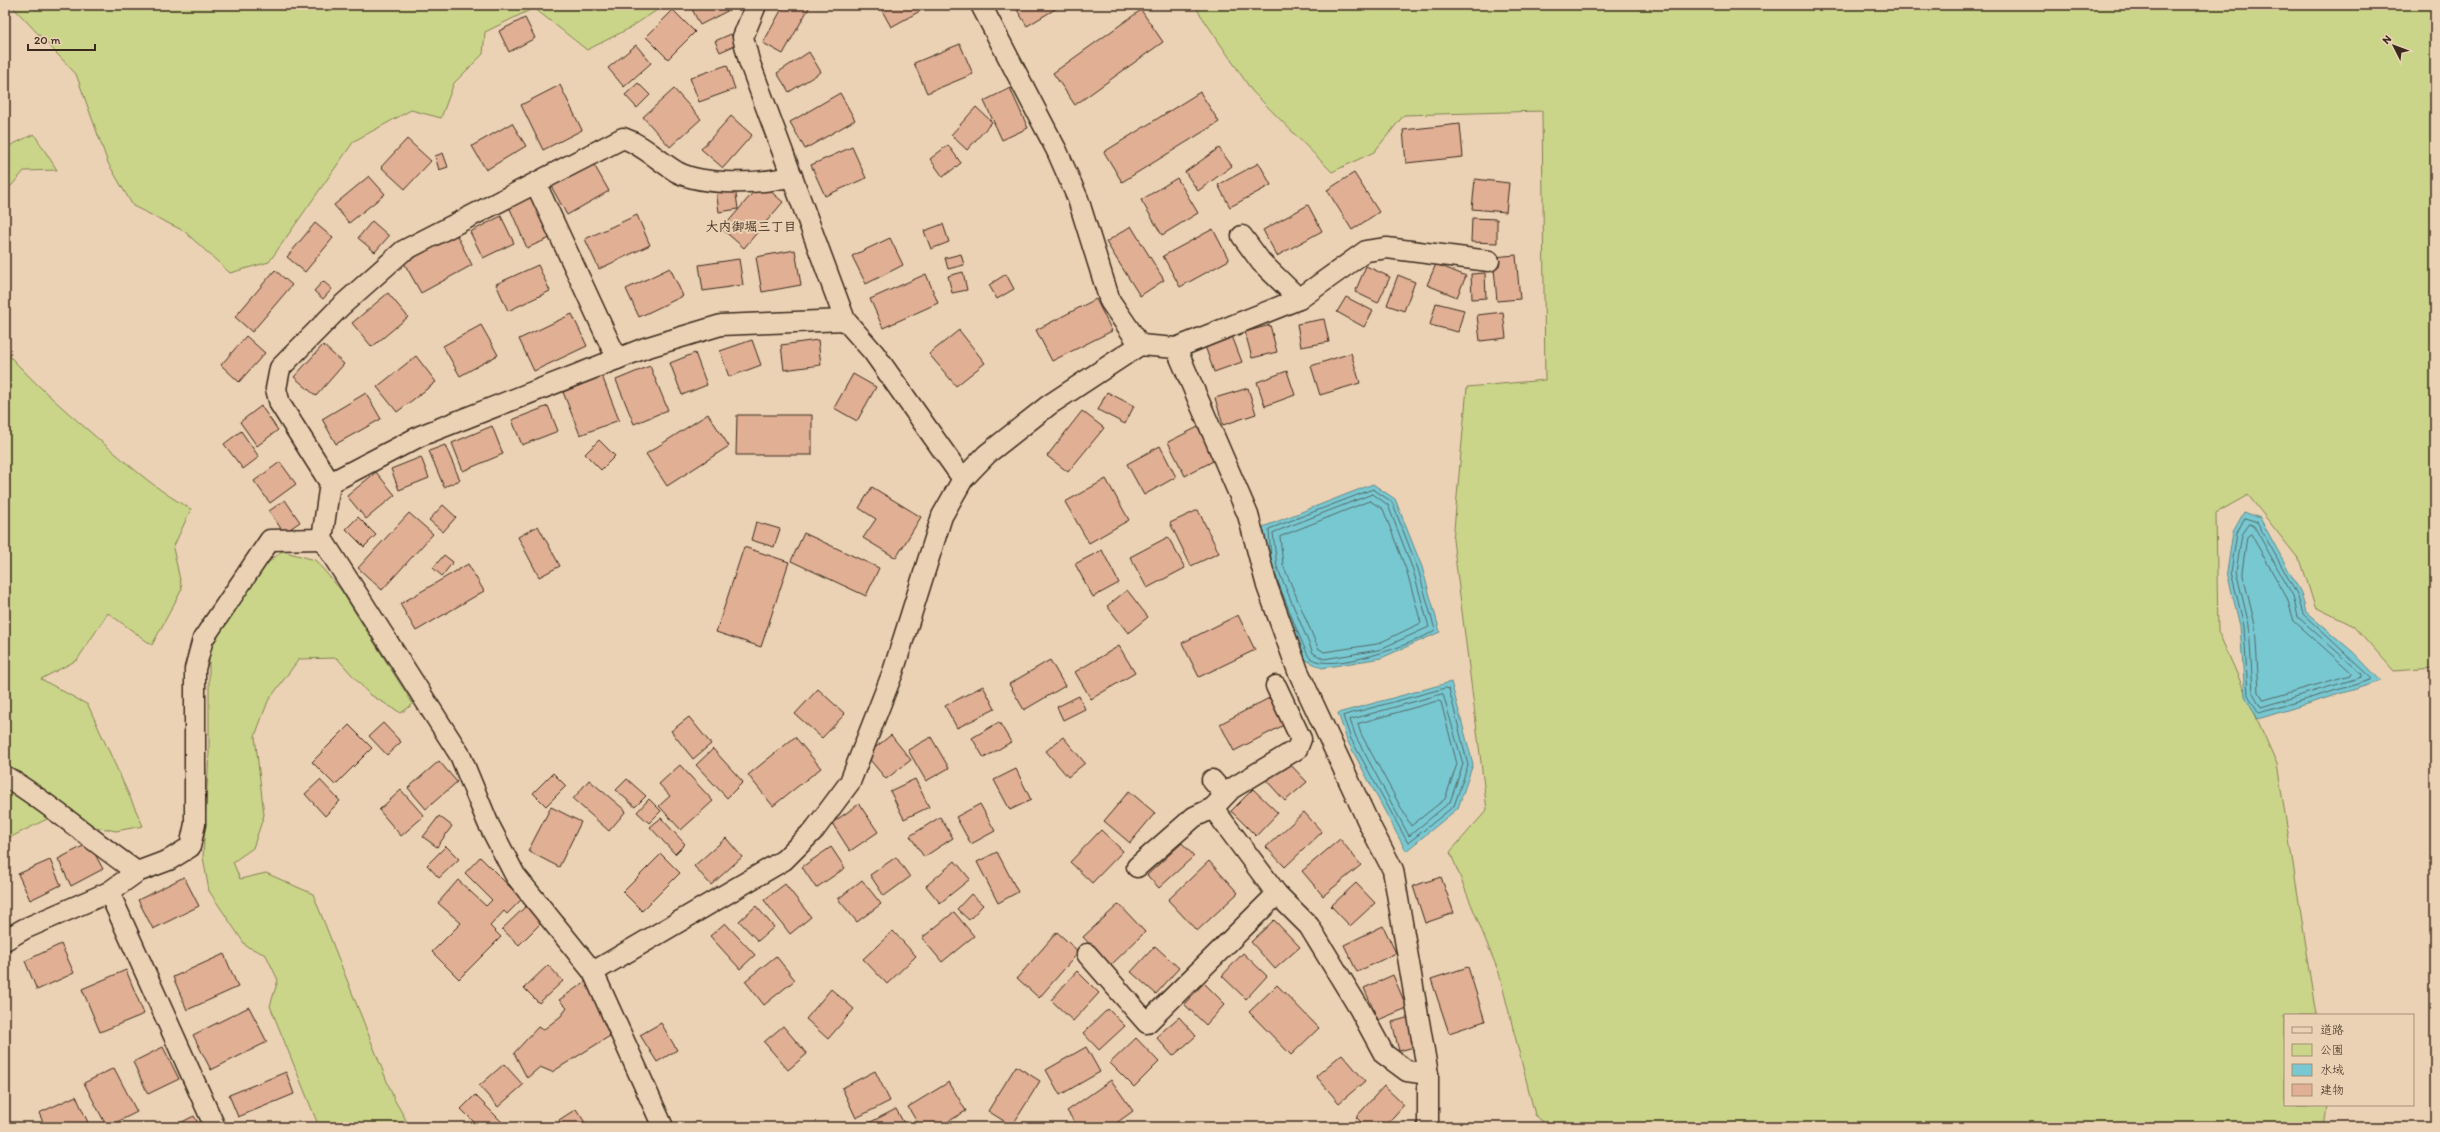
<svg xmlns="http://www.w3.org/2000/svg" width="2440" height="1132" font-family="Itim,'Klee One',sans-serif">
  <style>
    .green { fill: #cad589; stroke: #828054 }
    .water { fill: #78c8d2; stroke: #60898a }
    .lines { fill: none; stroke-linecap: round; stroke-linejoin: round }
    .shore { stroke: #536966; stroke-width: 1 }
    .building { fill: #e0af94; stroke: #3b2a1e }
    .street-casing { stroke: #3b2a1e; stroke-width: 23 }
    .street { stroke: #ecd2b4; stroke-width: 20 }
    .labels { text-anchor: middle; stroke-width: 4; stroke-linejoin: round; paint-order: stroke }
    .neighbourhood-label { font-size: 13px; font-weight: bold; fill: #3b2a1e; stroke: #ecd2b4 }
  </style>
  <rect width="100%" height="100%" fill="#ecd2b4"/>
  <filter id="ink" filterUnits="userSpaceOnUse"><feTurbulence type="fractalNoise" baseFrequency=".025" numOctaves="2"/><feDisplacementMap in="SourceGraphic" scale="8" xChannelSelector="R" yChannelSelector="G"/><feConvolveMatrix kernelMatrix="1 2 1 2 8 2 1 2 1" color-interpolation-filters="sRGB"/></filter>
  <g filter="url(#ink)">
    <g class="green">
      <path d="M11 5H665L628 29 587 50 534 8 485 32 483 54 454 83 441 118 411 110 354 141 269 262 230 273 184 231 133 206 108 163 76 74Z"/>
      <path d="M1194 5H2435V668L2394 671 2354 626 2315 607 2301 562 2248 495 2216 513 2218 631 2277 764 2317 1015H2285V1105H2327L2324 1127H1549L1535 1115 1499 973 1450 852 1487 810 1453 540 1467 387 1545 380 1542 111 1404 115 1374 152 1332 172 1252 91Z"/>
      <path d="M34 134 57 170 24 171 5 193V148Z"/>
      <path d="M5 351C37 387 74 418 110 449 136 471 161 493 191 509L173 548 182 589 152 645 108 613 77 660 41 679 88 705 143 826 116 831 49 818 5 840Z"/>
      <path d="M282 551 315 560 341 590 413 704 401 713 369 694 337 658 299 659 268 701 255 736 264 815 253 848 233 862 240 879 266 873 313 894 394 1099 410 1127H319L270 1006 278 980 266 955 246 946 209 891 203 857 209 753V650L263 567Z"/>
    </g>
    <g class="water">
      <path d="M1373 484 1395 499 1422 567 1440 632 1381 658 1322 668 1306 660 1269 569 1263 527Z"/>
      <path d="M2244 512 2260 518 2301 593 2306 612 2353 652 2381 681 2258 719 2245 696 2240 626 2227 572 2233 532Z"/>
      <path d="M1451 682 1473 764 1458 808 1406 851 1347 740 1338 713Z"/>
    </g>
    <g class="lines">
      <g class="shore">
        <path d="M1373 494 1388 505 1413 570 1429 627 1378 650 1324 659 1313 653 1277 567 1273 533Z"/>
        <path d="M1370 501 1383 509 1407 572 1421 623 1377 644 1324 652 1318 648 1283 565 1280 537Z"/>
        <path d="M2245 518 2257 522 2297 594 2303 614 2371 677V680L2259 713 2248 695 2244 626 2231 572 2237 533Z"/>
        <path d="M2250 524 2254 526 2293 596 2298 617 2362 674V677L2261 707 2253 693 2249 625 2236 571 2242 535Z"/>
        <path d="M2251 534 2287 598 2294 621 2351 672 2350 675 2264 700 2259 692 2255 625 2242 571 2247 537Z"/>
        <path d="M1271 560 1269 529 1373 489 1392 502 1418 569 1435 630C1416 644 1330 674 1310 658 1305 653 1280 587 1276 576"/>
        <path d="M1446 688 1449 689 1468 765 1454 806 1408 843 1351 739 1343 716Z"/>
        <path d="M1443 694 1463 764 1450 802 1409 836 1356 737 1350 720Z"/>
        <path d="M1438 701 1441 702 1457 764 1445 799 1411 826 1361 734 1358 724Z"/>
      </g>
    </g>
    <g class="building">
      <path d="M690 5H739L700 25Z"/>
      <path d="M784 5 810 6 783 54 763 43Z"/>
      <path d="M879 5H931L891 27Z"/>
      <path d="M1014 5H1062L1027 26Z"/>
      <path d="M673 10 695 32 668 59 646 37Z"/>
      <path d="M1141 10 1163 42 1075 105 1053 73Z"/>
      <path d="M525 18 535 38 509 52 499 31Z"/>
      <path d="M731 34 736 45 720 52 715 41Z"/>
      <path d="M960 44 973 74 927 93 914 63Z"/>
      <path d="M636 45 651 63 624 87 608 68Z"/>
      <path d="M809 52 821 72 789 92 777 73Z"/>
      <path d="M727 65 735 89 699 102 690 78Z"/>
      <path d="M638 83 650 95 637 108 625 95Z"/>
      <path d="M560 85 582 130 543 150 521 105Z"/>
      <path d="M1010 88 1028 128 1002 140 984 101Z"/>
      <path d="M674 89 701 119 670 147 643 117Z"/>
      <path d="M1200 92 1219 122 1122 182 1104 152Z"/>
      <path d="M840 93 855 120 805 149 790 122Z"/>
      <path d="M976 107 992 122 967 150 951 135Z"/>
      <path d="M731 116 752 135 723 168 701 149Z"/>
      <path d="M512 123 526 146 486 170 472 146Z"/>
      <path d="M1460 124 1463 157 1406 163 1403 130Z"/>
      <path d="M407 139 431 161 405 189 381 167Z"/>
      <path d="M948 145 961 163 943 177 930 159Z"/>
      <path d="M852 147 866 178 825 196 811 165Z"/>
      <path d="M1219 148 1232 166 1198 191 1185 172Z"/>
      <path d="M443 153 448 167 439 170 435 156Z"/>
      <path d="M593 163 609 191 567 215 551 186Z"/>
      <path d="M1259 163 1271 185 1230 207 1218 185Z"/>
      <path d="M1354 173 1379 212 1352 230 1327 190Z"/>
      <path d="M369 176 385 194 349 223 334 205Z"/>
      <path d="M1177 178 1198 213 1162 235 1141 200Z"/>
      <path d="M1475 179 1509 183 1506 212 1472 209Z"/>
      <path d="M761 183 783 202 744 248 722 229Z"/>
      <path d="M735 187 738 209 719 212 716 190Z"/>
      <path d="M531 194 550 238 527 248 508 204Z"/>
      <path d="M1308 205 1322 231 1277 256 1263 230Z"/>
      <path d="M637 215 650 245 599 269 585 239Z"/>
      <path d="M501 216 514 243 483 258 470 232Z"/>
      <path d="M1472 218 1497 219V243L1471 242Z"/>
      <path d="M372 221 389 236 375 252 358 238Z"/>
      <path d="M315 223 333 238 305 272 287 257Z"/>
      <path d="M943 224 949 242 931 249 924 231Z"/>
      <path d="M1131 226 1164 280 1140 296 1106 242Z"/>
      <path d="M1213 229 1229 260 1180 287 1163 256Z"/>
      <path d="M456 234 472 265 421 293 404 263Z"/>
      <path d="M890 238 903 265 866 284 852 256Z"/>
      <path d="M795 250 801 285 762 292 756 257Z"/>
      <path d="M961 254 964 265 948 269 945 258Z"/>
      <path d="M1516 255 1520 299 1497 301 1493 257Z"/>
      <path d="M739 259 743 285 703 291 699 265Z"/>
      <path d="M1436 264 1466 276 1457 297 1427 285Z"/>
      <path d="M538 265 550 291 508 311 496 284Z"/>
      <path d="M1366 266 1390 277 1378 303 1355 292Z"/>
      <path d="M670 268 683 296 639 317 626 289Z"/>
      <path d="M275 270 292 285 252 332 235 317Z"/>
      <path d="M963 272 967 290 952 293 948 276Z"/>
      <path d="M1485 273 1486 298 1472 299 1471 274Z"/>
      <path d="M926 274 938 303 883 328 870 299Z"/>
      <path d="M1006 274 1014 289 997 299 989 285Z"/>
      <path d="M1398 275 1415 282 1404 311 1387 305Z"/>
      <path d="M323 281 332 289 323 299 314 291Z"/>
      <path d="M388 293 408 317 372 347 352 323Z"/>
      <path d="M1346 297 1373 311 1364 327 1337 312Z"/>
      <path d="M1096 299 1112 331 1052 361 1036 330Z"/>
      <path d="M1436 303 1464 310 1458 332 1430 325Z"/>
      <path d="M1503 312 1506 338 1480 341 1477 315Z"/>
      <path d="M572 314 587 346 534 371 519 339Z"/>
      <path d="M1324 319 1329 342 1301 347 1297 324Z"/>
      <path d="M481 325 498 355 460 376 443 346Z"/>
      <path d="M1270 325 1277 352 1252 358 1245 332Z"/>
      <path d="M959 330 985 363 956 386 929 354Z"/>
      <path d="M246 336 265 353 239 382 221 365Z"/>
      <path d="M1232 336 1242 362 1214 372 1205 346Z"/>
      <path d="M752 340 761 365 729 377 720 351Z"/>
      <path d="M818 340 821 365 784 370 781 345Z"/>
      <path d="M323 345 344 364 316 396 294 377Z"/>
      <path d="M695 353 707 385 682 395 670 363Z"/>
      <path d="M1351 353 1360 383 1320 395 1311 366Z"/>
      <path d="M416 356 436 382 397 412 377 387Z"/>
      <path d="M650 366 668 410 634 424 616 380Z"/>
      <path d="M1287 371 1295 395 1265 406 1257 382Z"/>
      <path d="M853 374 876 387 857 421 834 408Z"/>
      <path d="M602 376 619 420 580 435 563 392Z"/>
      <path d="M1248 388 1256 414 1223 425 1215 398Z"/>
      <path d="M1107 392 1134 406 1125 424 1098 410Z"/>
      <path d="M366 393 381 419 336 444 322 419Z"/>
      <path d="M261 406 278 430 257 446 240 422Z"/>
      <path d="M548 406 558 431 522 445 512 420Z"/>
      <path d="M1082 411 1104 428 1068 472 1047 456Z"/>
      <path d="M708 414 729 446 667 486 646 454Z"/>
      <path d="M737 415H812V455H736Z"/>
      <path d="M492 426 503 454 463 471 452 443Z"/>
      <path d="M1198 427 1215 460 1185 476 1168 442Z"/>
      <path d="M241 431 259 457 243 469 224 444Z"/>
      <path d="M599 440 615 456 601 470 585 454Z"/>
      <path d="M445 445 460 480 444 487 429 451Z"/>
      <path d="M1160 446 1176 477 1144 495 1127 464Z"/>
      <path d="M421 457 429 478 399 490 391 469Z"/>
      <path d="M280 462 296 484 270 503 254 481Z"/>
      <path d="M376 472 395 495 366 519 347 496Z"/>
      <path d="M1106 479 1129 520 1089 543 1065 502Z"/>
      <path d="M872 487 921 517 896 558 863 538 876 519 859 508Z"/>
      <path d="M285 500 300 522 284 533 269 511Z"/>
      <path d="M443 505 456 517 443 532 429 520Z"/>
      <path d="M1198 510 1219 553 1191 566 1170 523Z"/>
      <path d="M409 513 433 534 382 590 358 568Z"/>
      <path d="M358 517 376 535 364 547 346 529Z"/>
      <path d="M756 522 780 529 774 547 751 540Z"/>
      <path d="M538 526 560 566 539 577 518 537Z"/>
      <path d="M804 533 879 568 866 596 791 561Z"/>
      <path d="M1168 537 1185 568 1147 588 1130 557Z"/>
      <path d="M744 547 789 562 761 647 716 632Z"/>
      <path d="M1102 550 1119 583 1093 597 1075 564Z"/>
      <path d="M444 555 453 562 442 576 433 568Z"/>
      <path d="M468 564 484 591 416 631 400 604Z"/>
      <path d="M1127 590 1148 617 1128 633 1107 606Z"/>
      <path d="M1238 615 1255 650 1199 677 1182 643Z"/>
      <path d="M1119 646 1135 673 1091 699 1075 672Z"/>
      <path d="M1050 660 1065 686 1024 710 1009 684Z"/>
      <path d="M983 686 995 709 957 728 945 706Z"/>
      <path d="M818 689 845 714 822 738 795 714Z"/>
      <path d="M1079 696 1085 709 1063 720 1057 707Z"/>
      <path d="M1271 697 1286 724 1234 751 1220 724Z"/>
      <path d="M689 717 711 744 693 759 671 731Z"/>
      <path d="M999 722 1011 742 984 758 972 738Z"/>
      <path d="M383 723 401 742 387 755 369 736Z"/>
      <path d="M349 725 372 748 335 785 312 762Z"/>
      <path d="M891 735 911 760 886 779 866 755Z"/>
      <path d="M795 737 821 768 773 806 748 775Z"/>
      <path d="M931 737 949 768 926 781 908 750Z"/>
      <path d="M1063 737 1085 763 1068 777 1046 751Z"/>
      <path d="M713 749 743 782 727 798 696 765Z"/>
      <path d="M439 761 457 782 426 809 408 788Z"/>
      <path d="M1287 761 1307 782 1285 801 1266 780Z"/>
      <path d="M680 765 713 801 681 830 659 806 670 796 659 784Z"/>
      <path d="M1016 769 1031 800 1010 810 994 780Z"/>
      <path d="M553 773 566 786 546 806 533 793Z"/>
      <path d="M627 779 646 796 635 807 616 790Z"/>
      <path d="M915 779 929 807 904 819 890 791Z"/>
      <path d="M320 780 340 801 325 816 305 794Z"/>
      <path d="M589 780 626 811 609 831 573 799Z"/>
      <path d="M1253 789 1278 813 1256 836 1231 811Z"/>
      <path d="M401 790 424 816 401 836 379 810Z"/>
      <path d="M1129 791 1155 813 1130 843 1104 821Z"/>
      <path d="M649 799 661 811 649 823 637 812Z"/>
      <path d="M859 804 878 832 850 851 832 823Z"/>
      <path d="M980 804 995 831 971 844 956 817Z"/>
      <path d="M551 807 581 822 559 867 528 851Z"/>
      <path d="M1304 812 1322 832 1285 867 1266 847Z"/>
      <path d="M439 816 452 826 437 847 423 837Z"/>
      <path d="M940 817 953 838 924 857 910 836Z"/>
      <path d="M661 818 685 844 675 854 650 827Z"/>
      <path d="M1101 830 1123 851 1092 883 1070 862Z"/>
      <path d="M726 838 742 857 711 885 694 866Z"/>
      <path d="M1340 839 1361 865 1323 896 1302 871Z"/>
      <path d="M89 843 103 869 71 886 58 859Z"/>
      <path d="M1182 843 1194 856 1159 888 1147 875Z"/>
      <path d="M446 846 459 859 439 878 427 865Z"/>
      <path d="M831 847 845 868 816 888 802 867Z"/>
      <path d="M997 852 1018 892 998 903 977 862Z"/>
      <path d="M661 854 680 873 642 911 623 892Z"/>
      <path d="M480 857 522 899 507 914 504 911 490 926 501 937 459 979 432 952 461 923 438 903 458 880 486 906 492 900 465 873Z"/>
      <path d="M896 857 910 877 884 896 870 875Z"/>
      <path d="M50 860 61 885 30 900 18 874Z"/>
      <path d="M955 861 970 879 940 903 926 886Z"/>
      <path d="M1209 861 1238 893 1197 931 1168 900Z"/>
      <path d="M184 877 199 906 153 929 138 900Z"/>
      <path d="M1441 877 1454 913 1425 923 1413 886Z"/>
      <path d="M862 880 881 904 857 922 838 899Z"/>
      <path d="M1356 883 1375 903 1350 926 1331 906Z"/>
      <path d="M785 884 811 917 790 934 764 900Z"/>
      <path d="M971 894 983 905 969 920 957 909Z"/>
      <path d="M1119 904 1145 932 1110 966 1083 937Z"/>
      <path d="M526 906 542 922 519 945 502 929Z"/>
      <path d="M756 906 774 927 758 941 739 921Z"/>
      <path d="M954 912 974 936 942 962 922 938Z"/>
      <path d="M1274 920 1300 947 1275 969 1251 942Z"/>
      <path d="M725 923 755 955 740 969 710 936Z"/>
      <path d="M1383 926 1396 953 1357 972 1344 945Z"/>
      <path d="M893 931 916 956 887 984 863 959Z"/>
      <path d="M1057 932 1079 952 1039 998 1017 978Z"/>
      <path d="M61 944 74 973 37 990 25 961Z"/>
      <path d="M1155 946 1179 968 1156 994 1131 972Z"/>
      <path d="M1243 953 1267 976 1246 999 1222 976Z"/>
      <path d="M224 954 238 987 187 1010 173 977Z"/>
      <path d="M776 956 795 980 764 1005 745 981Z"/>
      <path d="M548 965 563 981 539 1003 524 988Z"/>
      <path d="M1468 967 1485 1021 1449 1033 1431 979Z"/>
      <path d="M126 970 144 1014 100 1032 82 989Z"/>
      <path d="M1077 971 1099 993 1073 1021 1051 1000Z"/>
      <path d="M1393 975 1407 1008 1378 1020 1364 988Z"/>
      <path d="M586 981 610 1036 552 1072 540 1067 527 1078 514 1053 538 1027 543 1030 561 1016 567 1008 559 1000Z"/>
      <path d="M1204 983 1225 1004 1206 1025 1184 1004Z"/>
      <path d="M1277 985 1319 1028 1291 1055 1249 1012Z"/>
      <path d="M831 989 854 1009 828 1039 806 1019Z"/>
      <path d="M249 1007 267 1042 211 1070 193 1035Z"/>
      <path d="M1108 1009 1125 1026 1099 1050 1083 1033Z"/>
      <path d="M1179 1017 1196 1036 1173 1056 1156 1037Z"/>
      <path d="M1410 1017 1418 1046 1399 1051 1392 1022Z"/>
      <path d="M661 1023 677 1050 657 1062 640 1035Z"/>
      <path d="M783 1026 807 1054 788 1070 764 1042Z"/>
      <path d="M1136 1038 1159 1062 1134 1087 1110 1063Z"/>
      <path d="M163 1047 179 1079 148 1094 133 1062Z"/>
      <path d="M1086 1047 1100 1072 1060 1095 1046 1070Z"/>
      <path d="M1342 1054 1365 1081 1339 1103 1316 1076Z"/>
      <path d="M504 1064 523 1085 498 1107 479 1086Z"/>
      <path d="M1016 1066 1040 1081 1012 1126 988 1111Z"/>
      <path d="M114 1068 137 1112 107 1127 84 1083Z"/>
      <path d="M875 1071 890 1101 856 1118 842 1088Z"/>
      <path d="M286 1072 294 1094 238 1117 229 1095Z"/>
      <path d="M1111 1080 1133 1111 1111 1127H1078L1067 1111Z"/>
      <path d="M949 1082 966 1111 939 1127H920L908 1107Z"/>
      <path d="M1384 1086 1404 1105 1384 1127H1366L1356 1117Z"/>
      <path d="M475 1095 507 1127H479L461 1109Z"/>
      <path d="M76 1096 90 1127H45L39 1113Z"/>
      <path d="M576 1109 588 1127H563L559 1120Z"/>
      <path d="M896 1109 906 1127H861Z"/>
      <path d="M194 1116 200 1127H172Z"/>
    </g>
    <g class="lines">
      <g class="street-casing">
        <g id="street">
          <path d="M756 5 743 37 749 61 845 320 874 353 963 479"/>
          <path d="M981 5 1057 151 1078 199 1110 301 1140 345"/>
          <path d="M536 184 617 359"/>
          <path d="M1242 236 1261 262 1299 299"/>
          <path d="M1176 348 1299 299 1366 251 1387 248 1489 261"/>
          <path d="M330 483 420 436 645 348 721 325 845 320"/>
          <path d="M5 776C51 804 92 841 137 872"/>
          <path d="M1212 780 1225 795"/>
          <path d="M1213 808 1277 894 1309 926 1359 1008 1384 1054 1407 1071 1428 1074"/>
          <path d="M1137 867 1194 817 1213 808 1231 789 1297 749 1301 739 1276 686"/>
          <path d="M109 892 215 1127"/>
          <path d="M5 940 24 929 109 892 137 872 169 860 190 847 195 824V669L203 639 270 540 322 539"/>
          <path d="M1087 954 1147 1023 1277 894"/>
          <path d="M593 972 784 860 815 829 850 782 893 672 942 516 963 479 987 454 1049 405 1140 345 1176 348 1248 515 1267 586 1298 671 1370 826 1393 870 1428 1074V1127"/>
          <path d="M663 1127 593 972 515 875 488 823 460 755 322 539 330 483 280 404 276 389 280 368 340 307 403 251 623 138C644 145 658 161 677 172 703 186 764 184 792 176"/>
        </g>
      </g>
      <use href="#street" class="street"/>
    </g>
  </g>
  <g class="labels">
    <g class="neighbourhood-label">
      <text x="751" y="231">大内御堀三丁目</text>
    </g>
  </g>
  <rect width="2440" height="1132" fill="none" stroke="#ecd2b4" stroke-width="20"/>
  <rect x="10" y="10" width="2420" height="1112" fill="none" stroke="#3b2a1e" stroke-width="1.5" filter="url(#ink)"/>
  <rect x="2284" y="1014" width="130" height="92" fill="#ecd2b4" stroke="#a58f78"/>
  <rect x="2292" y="1027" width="20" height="6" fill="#ecd2b4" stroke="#a58f78"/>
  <text x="2320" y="1034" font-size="12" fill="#3b2a1e">道路</text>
  <rect x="2292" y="1044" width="20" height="12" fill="#cad589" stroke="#a58f78"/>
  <text x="2320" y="1054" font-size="12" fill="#3b2a1e">公園</text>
  <rect x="2292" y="1064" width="20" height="12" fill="#78c8d2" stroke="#a58f78"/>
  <text x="2320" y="1074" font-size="12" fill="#3b2a1e">水域</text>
  <rect x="2292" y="1084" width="20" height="12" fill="#e0af94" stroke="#a58f78"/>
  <text x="2320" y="1094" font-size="12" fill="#3b2a1e">建物</text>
  <g transform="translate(2394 46) rotate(312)" stroke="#ecd2b4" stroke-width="3" paint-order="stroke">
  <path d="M0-3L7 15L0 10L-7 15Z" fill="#3b2a1e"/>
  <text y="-6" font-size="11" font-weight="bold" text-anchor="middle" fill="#3b2a1e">N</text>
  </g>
  <path d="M28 44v6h67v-6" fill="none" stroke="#3b2a1e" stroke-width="2"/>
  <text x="34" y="44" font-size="12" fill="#3b2a1e" stroke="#ecd2b4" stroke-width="3" paint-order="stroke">20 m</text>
</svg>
